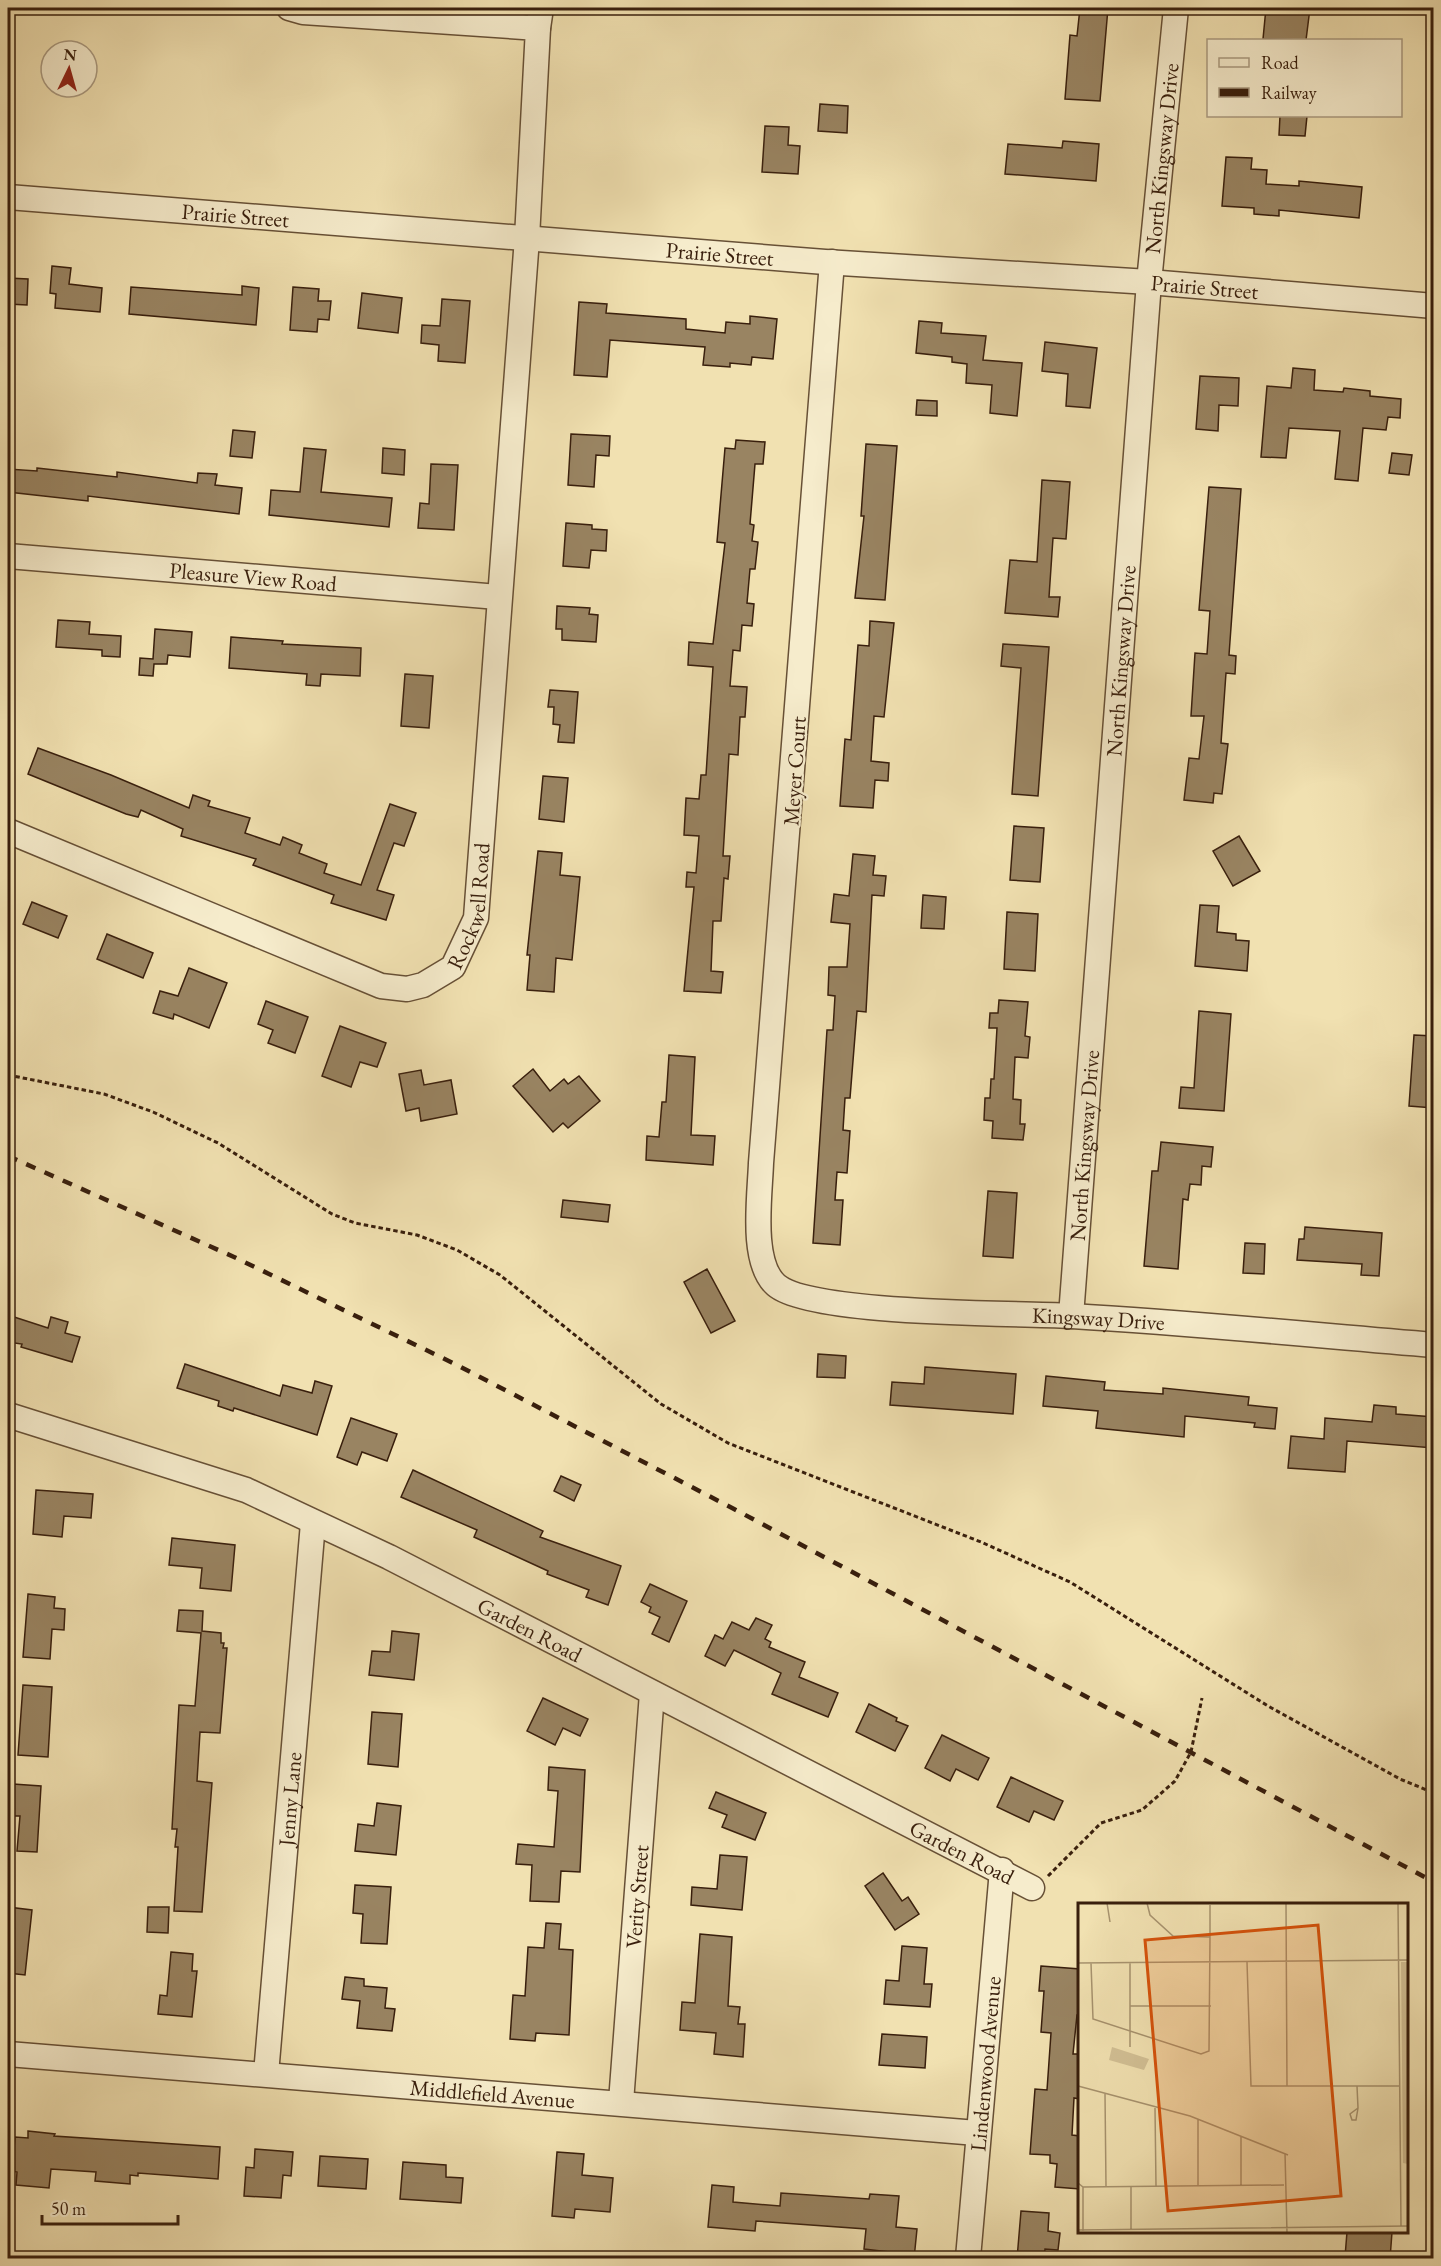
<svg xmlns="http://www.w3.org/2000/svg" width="1441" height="2266" font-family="'EB Garamond',serif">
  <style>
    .building { fill: #998462; stroke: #391f0d; stroke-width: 1.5 }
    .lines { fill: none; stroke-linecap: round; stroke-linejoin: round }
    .minor-casing { stroke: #675036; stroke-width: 27 }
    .path { stroke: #391f0d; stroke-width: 3; stroke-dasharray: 4.5 3; stroke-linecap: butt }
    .minor { stroke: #f6eccc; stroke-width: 24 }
    .rail { stroke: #391f0d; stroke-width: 4.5; stroke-dasharray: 10 10; stroke-linecap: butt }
    .labels { text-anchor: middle; stroke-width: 4.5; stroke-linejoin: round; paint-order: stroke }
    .street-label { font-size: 22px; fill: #391f0d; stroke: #f6eccc }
    .inset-road { fill: none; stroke: #a7936f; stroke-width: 1.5 }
    .view { fill: #d6530c; fill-opacity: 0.15; stroke: #d6530c; stroke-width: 3 }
    .inset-edge { fill: none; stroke: #391f0d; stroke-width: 3 }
  </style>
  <rect width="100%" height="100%" fill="#f1e1b1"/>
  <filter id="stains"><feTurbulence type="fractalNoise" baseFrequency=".00333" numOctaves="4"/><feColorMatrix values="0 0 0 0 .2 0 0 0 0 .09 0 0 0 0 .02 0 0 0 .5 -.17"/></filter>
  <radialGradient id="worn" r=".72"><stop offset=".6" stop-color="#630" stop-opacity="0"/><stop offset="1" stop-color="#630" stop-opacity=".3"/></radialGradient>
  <g class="building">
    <path d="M1080 8H1108L1100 101 1065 99 1070 35 1077 36Z"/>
    <path d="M1266 8H1310L1306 40 1263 39Z"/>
    <path d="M820 104 848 106 847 133 818 131Z"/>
    <path d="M1280 116H1307L1305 136 1279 135Z"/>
    <path d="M765 126 789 127 788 145 800 146 798 174 762 172Z"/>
    <path d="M1063 141 1099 144 1096 181 1005 174 1008 144 1062 148Z"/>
    <path d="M1226 157 1252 158 1251 169 1267 170 1266 184 1299 186V181L1362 187 1359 218 1279 210V216L1254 214V208L1222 206Z"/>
    <path d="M52 266 71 268 69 284 102 288 100 312 55 308 56 294 50 293Z"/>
    <path d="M8 278 28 279 27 305 8 304Z"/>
    <path d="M242 286 259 288 256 325 129 314 131 287 242 295Z"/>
    <path d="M293 287 319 289 318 301H331L329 320 318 319 317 332 290 330Z"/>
    <path d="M362 293 402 298 398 333 358 328Z"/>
    <path d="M442 299 470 301 465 363 438 361 439 345 421 343 422 325 440 326Z"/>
    <path d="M579 302 607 304 606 313 686 319V329L725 333 726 322 750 324V316L777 319 773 359 752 357 751 365 730 363V367L703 365 705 347 610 340 607 377 574 375Z"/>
    <path d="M919 321 942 323 941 333 986 336 983 360 1022 363 1017 416 990 413 992 385 966 383 967 364 952 362V357L916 353Z"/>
    <path d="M1045 342 1097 348 1090 408 1066 406 1068 374 1042 371Z"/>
    <path d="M1293 368 1315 370 1314 390 1343 392 1344 388 1370 391V396L1401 399 1400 418 1388 417 1386 430 1363 428 1358 481 1335 479 1340 431 1289 428 1286 458 1261 457 1267 386 1291 388Z"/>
    <path d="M1200 376 1239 378 1238 406 1219 405 1218 431 1196 429Z"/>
    <path d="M917 400 937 401V416L916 415Z"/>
    <path d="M233 430 255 432 252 458 230 456Z"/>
    <path d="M571 434 610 436 609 456 596 455 594 487 568 485Z"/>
    <path d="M736 440 765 442 763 464H755L750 524 754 525 752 541 758 542 755 569H750L747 603 754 604 752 626 742 625 740 651 733 650 730 686 747 687 745 717H740L738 755 729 754 723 856H730L728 879 724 878 721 921H713L711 971 723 972 721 993 684 991 694 887H686L687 872 696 873 699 836 684 835 686 798 699 799 701 775H706L713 667 688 665 689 642 713 644 725 543 717 542 725 448 735 449Z"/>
    <path d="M866 444 897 446 885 600 855 598 864 516H861Z"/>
    <path d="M304 448 326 450 321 492 392 498 389 527 269 515 271 490 300 492Z"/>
    <path d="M383 448 405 450 404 475 382 473Z"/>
    <path d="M1392 453 1412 455 1409 475 1389 473Z"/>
    <path d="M431 464 458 465 454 530 418 528 420 503 429 504Z"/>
    <path d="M37 468 117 477V472L197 483 198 473 217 474 215 485 242 488 239 514 88 496V501L8 492V469L37 471Z"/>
    <path d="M1042 480 1070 482 1066 539 1053 538 1049 597H1060L1058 617 1005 613 1010 560 1037 562Z"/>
    <path d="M1209 487 1241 489 1229 655 1236 656 1235 674 1226 673 1221 743 1228 744 1222 794 1214 793 1213 803 1184 800 1189 758 1199 759 1204 716H1191L1195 653 1207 654 1210 611 1199 610Z"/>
    <path d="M566 523 592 525V529L607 530 606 551 591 550 589 568 563 566Z"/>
    <path d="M557 606 590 608 589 614 598 615 596 642 562 640V629H556Z"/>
    <path d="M58 620 90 622 89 634 121 636 120 657 102 656V650L56 647Z"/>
    <path d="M870 621 894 623 884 717 874 716 871 761 889 763 888 781 875 780 873 808 840 806 845 739 851 740 858 645 869 646Z"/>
    <path d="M155 629 192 632 190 657 168 655 167 664H154L153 676 139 675 140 658 153 659Z"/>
    <path d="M231 637 283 641 282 644 361 648 360 676 321 674 320 686 306 685 307 674 229 668Z"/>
    <path d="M1003 644 1049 647 1038 796 1012 794 1021 668 1001 666Z"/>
    <path d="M405 674 433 676 429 728 401 726Z"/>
    <path d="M550 690 578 692 574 743 558 742 560 725 553 724 554 707H548Z"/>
    <path d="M38 748 111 775 189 808 193 795 210 801 208 806 250 818 245 833 280 845 283 837 302 845 299 853 327 864 324 873 361 885 390 804 416 813 404 846 394 843 377 890 394 895 386 920 331 903 334 895 253 865 256 859 181 836 183 829 141 810 138 817 126 814 28 774Z"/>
    <path d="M543 776 568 778 564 822 539 819Z"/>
    <path d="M1014 826 1044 828 1040 882 1010 880Z"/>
    <path d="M1239 836 1260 871 1233 886 1213 851Z"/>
    <path d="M538 851 562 853 560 875 580 877 572 960 556 958 554 992 527 990 530 955H527Z"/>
    <path d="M853 854 875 856 873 875 886 876 884 896 872 895 866 1012 857 1011 850 1098H845L843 1130 850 1131 847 1173 837 1172 835 1200H843L840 1245 813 1243 827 1030H833L835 996 828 995 829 967H847L850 924 831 922 834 894 849 896Z"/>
    <path d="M923 895 946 897 944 929 921 928Z"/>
    <path d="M32 902 67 916 58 938 23 924Z"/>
    <path d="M1200 905 1219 906 1217 932 1236 934V940L1249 941 1247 971 1195 966Z"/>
    <path d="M1007 912 1038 914 1035 971 1004 969Z"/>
    <path d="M107 934 153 953 143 978 97 959Z"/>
    <path d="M189 968 227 983 209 1028 174 1014 173 1019 153 1013 160 991 178 996Z"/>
    <path d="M999 1000 1028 1002 1025 1036 1030 1037 1028 1058 1015 1057 1013 1099 1021 1100 1020 1124H1025L1023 1140 992 1138 993 1121 984 1120 985 1098H990L991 1079H994L997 1028H989L990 1013H998Z"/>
    <path d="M266 1001 308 1017 295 1053 268 1043 273 1030 258 1024Z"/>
    <path d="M1199 1011 1231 1014 1224 1111 1179 1108 1181 1087 1194 1088Z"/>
    <path d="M340 1026 386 1043 377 1067 360 1062 351 1087 322 1076Z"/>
    <path d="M1414 1035 1434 1036V1108L1409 1106Z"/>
    <path d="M669 1055 695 1057 691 1135 715 1136 713 1165 646 1160 647 1136 659 1137 662 1102H666Z"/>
    <path d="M533 1069 550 1091 564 1079 568 1084 579 1076 600 1101 568 1128 563 1123 553 1132 513 1086Z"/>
    <path d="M421 1070 424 1085 451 1080 457 1114 421 1121 419 1108 406 1111 399 1074Z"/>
    <path d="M1161 1142 1213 1147 1211 1167 1202 1166 1201 1185 1190 1184 1188 1200 1183 1199 1178 1269 1144 1266 1152 1171H1158Z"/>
    <path d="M988 1191 1017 1193 1013 1258 983 1256Z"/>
    <path d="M563 1200 610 1205 608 1222 561 1217Z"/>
    <path d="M1305 1227 1382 1233 1379 1276 1361 1275 1362 1264 1297 1260 1299 1239H1304Z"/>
    <path d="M1245 1243 1265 1244 1264 1274 1243 1273Z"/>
    <path d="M707 1269 735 1321 711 1333 684 1282Z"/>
    <path d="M8 1315 48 1328 51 1317 68 1322 65 1333 80 1337 72 1362 21 1347 22 1344 8 1342Z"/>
    <path d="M818 1354 846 1356 845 1378 817 1377Z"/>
    <path d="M185 1364 280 1396 283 1385 312 1393 315 1381 332 1386 317 1435 234 1408 233 1411 218 1406 219 1401 177 1388Z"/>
    <path d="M925 1367 1016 1374 1013 1414 890 1405 892 1382 924 1384Z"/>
    <path d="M1046 1376 1105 1382 1104 1390 1163 1394V1388L1249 1397 1248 1405 1277 1408 1275 1429 1254 1427 1255 1423 1185 1416 1184 1437 1096 1428 1098 1411 1043 1406Z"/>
    <path d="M1374 1405 1396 1407V1414L1434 1417V1448L1347 1441 1345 1472 1288 1468 1291 1436 1324 1439 1325 1418 1372 1422Z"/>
    <path d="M351 1418 397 1434 387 1461 362 1452 357 1465 337 1457Z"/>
    <path d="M413 1470 543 1531 540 1537 621 1566 608 1605 586 1597 589 1590 547 1574 548 1571 474 1537 477 1530 401 1497Z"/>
    <path d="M561 1476 581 1485 574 1501 554 1491Z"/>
    <path d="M36 1490 93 1494 91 1518 64 1516 62 1537 33 1534Z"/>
    <path d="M172 1538 235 1545 231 1591 200 1588 202 1568 169 1565Z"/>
    <path d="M650 1584 687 1601 669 1642 652 1634 660 1617 649 1612 651 1607 641 1602Z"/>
    <path d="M28 1594 55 1597 54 1608 65 1609 64 1630 52 1629 50 1659 23 1657Z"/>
    <path d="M179 1610 203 1611 202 1631 221 1633V1643H224L223 1648H227L220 1733 200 1732 197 1781 212 1783 202 1912 174 1911 178 1847H175L177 1829H172L179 1705 195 1706 201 1633 177 1631Z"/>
    <path d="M756 1618 772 1625 765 1639 771 1642 769 1647 805 1662 799 1677 838 1693 828 1717 772 1694 781 1673 734 1650 725 1666 705 1656 715 1635 723 1639 732 1622 749 1630Z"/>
    <path d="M392 1631 419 1634 414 1680 369 1675 372 1651 390 1652Z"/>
    <path d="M23 1685 52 1687 48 1757 18 1755Z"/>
    <path d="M543 1698 588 1719 580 1736 563 1728 555 1745 527 1731Z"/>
    <path d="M869 1704 897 1718 896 1721 908 1726 895 1751 856 1732Z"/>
    <path d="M372 1712 402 1714 398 1767 368 1764Z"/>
    <path d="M942 1735 989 1758 978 1780 956 1769 950 1781 925 1768Z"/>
    <path d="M549 1767 585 1770 580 1872 561 1871 559 1902 530 1901 532 1865 516 1864 518 1844 554 1847 558 1791 548 1790Z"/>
    <path d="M1011 1777 1063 1801 1054 1820 1034 1811 1029 1822 997 1807Z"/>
    <path d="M13 1784 41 1786 37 1852 17 1851 20 1816H11Z"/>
    <path d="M716 1792 766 1813 755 1840 722 1827 727 1815 709 1808Z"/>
    <path d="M377 1803 401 1806 396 1855 355 1851 358 1824 374 1826Z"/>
    <path d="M720 1855 747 1857 742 1910 691 1905 692 1887 717 1889Z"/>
    <path d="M883 1873 902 1901 908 1897 919 1914 895 1930 865 1886Z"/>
    <path d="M355 1885 391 1887 387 1944 361 1943 363 1914 353 1913Z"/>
    <path d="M8 1907 32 1910 25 1975 8 1973Z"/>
    <path d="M148 1907H169L168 1933 147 1932Z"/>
    <path d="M546 1923 561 1924 559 1949 573 1950 569 2035 536 2033 535 2041 510 2039 513 1995 525 1996 528 1947 544 1948Z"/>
    <path d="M700 1934 732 1937 728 2006 740 2007 738 2024H745L743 2057 714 2054 716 2033 680 2030 682 2002 695 2003Z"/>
    <path d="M902 1946 927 1948 924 1984H932L930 2007 884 2004 886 1980 899 1981Z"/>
    <path d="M171 1952 193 1954 192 1971H197L192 2017 158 2014 160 1995 167 1996Z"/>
    <path d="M1041 1966 1080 1969V2015H1077L1073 2054H1079L1080 2099 1074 2098 1072 2135 1080 2136V2189L1055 2187 1057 2164 1050 2163V2155L1030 2154 1035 2089 1047 2090 1051 2033 1041 2032 1044 1991H1039Z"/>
    <path d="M345 1977 364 1979V1986L387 1988 385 2008 395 2009 392 2031 357 2028 360 2001 342 1999Z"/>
    <path d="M882 2034 927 2037 925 2068 879 2065Z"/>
    <path d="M28 2131 55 2134 54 2136 220 2147 218 2179 138 2173V2176L130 2175V2184L95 2181 96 2172 51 2169 49 2188 16 2185 17 2172 12 2171 15 2137 28 2138Z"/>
    <path d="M255 2149 293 2152 291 2176 283 2175 281 2198 244 2196 246 2167 254 2168Z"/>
    <path d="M557 2152 584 2154 582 2175 613 2178 610 2212 575 2209 574 2218 552 2216Z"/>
    <path d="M320 2156 368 2159 366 2189 318 2186Z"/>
    <path d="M403 2162 446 2165V2177L463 2178 461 2203 400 2199Z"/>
    <path d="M712 2185 734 2187 733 2202 780 2206 781 2193 869 2199 870 2194 899 2196 896 2227 917 2229 914 2259H888L889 2252 864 2249 866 2229 756 2221 755 2231 708 2227Z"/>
    <path d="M1021 2211 1049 2213 1048 2231 1060 2233 1058 2250 1045 2249 1044 2259H1017Z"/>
    <path d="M1347 2232H1392L1390 2259 1345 2257Z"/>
  </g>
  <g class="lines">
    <g class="minor-casing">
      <g id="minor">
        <path d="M538 28 541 8"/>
        <path id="s1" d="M8 197 825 262 1149 282 1434 306"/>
        <path id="s2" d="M832 262 761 1163C760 1195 750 1262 776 1285 810 1315 1017 1313 1072 1316 1192 1323 1313 1335 1434 1345"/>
        <path id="s3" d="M8 556 498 597"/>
        <path id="s4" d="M8 831 381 986 407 989 423 985 453 967 476 918 527 238 538 28 303 12 289 8"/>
        <path id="s5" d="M1071 1316 1149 282 1176 8"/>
        <path id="s6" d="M8 1415 246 1490 389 1557 1032 1888"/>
        <path id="s7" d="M8 2054 977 2133"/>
        <path id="s8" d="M266 2074 313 1523"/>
        <path id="s9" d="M621 2102 652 1693"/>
        <path id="s10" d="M968 2258 1002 1870"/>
      </g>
    </g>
    <g class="path">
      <path d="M8 1075 104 1094 153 1112 218 1143 332 1214 355 1223 417 1235 457 1250 500 1275 661 1404 728 1443 981 1542 1070 1582 1268 1706 1400 1779 1434 1793"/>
      <path d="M1048 1876 1101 1823 1142 1810 1175 1781 1191 1752 1202 1698"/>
    </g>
    <use href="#minor" class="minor"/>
    <path class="rail" d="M8 1156 234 1257 455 1364 734 1509 1434 1882"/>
  </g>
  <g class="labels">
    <g class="street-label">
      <text dy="8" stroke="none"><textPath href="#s5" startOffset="1161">North Kingsway Drive</textPath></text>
      <text dy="8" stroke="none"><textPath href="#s1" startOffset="228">Prairie Street</textPath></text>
      <text dy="8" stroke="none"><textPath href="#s1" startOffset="714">Prairie Street</textPath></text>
      <text dy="8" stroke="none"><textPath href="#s1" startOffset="1200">Prairie Street</textPath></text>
      <text dy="8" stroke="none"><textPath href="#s3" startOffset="246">Pleasure View Road</textPath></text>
      <text dy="8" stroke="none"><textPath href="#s5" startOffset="657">North Kingsway Drive</textPath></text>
      <text transform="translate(794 771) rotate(-86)" y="8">Meyer Court</text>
      <text dy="8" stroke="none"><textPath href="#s4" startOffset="546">Rockwell Road</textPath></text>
      <text dy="8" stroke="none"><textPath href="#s5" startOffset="171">North Kingsway Drive</textPath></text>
      <text dy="8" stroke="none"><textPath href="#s2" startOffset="1356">Kingsway Drive</textPath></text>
      <text dy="8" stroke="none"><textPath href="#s6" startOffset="566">Garden Road</textPath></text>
      <text dy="8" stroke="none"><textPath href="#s8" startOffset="276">Jenny Lane</textPath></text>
      <text dy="8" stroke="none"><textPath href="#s6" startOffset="1052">Garden Road</textPath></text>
      <text dy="8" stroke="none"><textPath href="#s9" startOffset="206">Verity Street</textPath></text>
      <text dy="8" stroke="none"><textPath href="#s10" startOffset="195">Lindenwood Avenue</textPath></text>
      <text dy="8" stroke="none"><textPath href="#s7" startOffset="486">Middlefield Avenue</textPath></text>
    </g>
  </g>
  <g transform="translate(1078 1903)">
    <rect width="330" height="330" fill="#f1e1b1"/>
    <path d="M323 59H330V261L325 260ZM34 144 71 156 66 167 31 157Z" fill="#d2c095"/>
    <path class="inset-road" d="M29 0 32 19M107 0H142M208 0 209 183M320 0 323 323M132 34V2M169 59 173 183H322M0 60 330 57M13 60 15 116 123 151 131 148 132 34 95 33 72 12 69 0M52 60V144M52 103H133M0 183 112 213 210 252M279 183 280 205 272 211 274 217H278L280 205M27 191 28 283M77 205 78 283M120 216V283M163 233V282M207 250 209 330M0 280 5 284 206 282M5 284V328M53 284V327M0 327 330 323"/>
    <path class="view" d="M240 22 263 293 90 308 67 37Z"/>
    <rect width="330" height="330" class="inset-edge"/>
  </g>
  <rect width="1441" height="2266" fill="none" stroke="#f1e1b1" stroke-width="30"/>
  <rect x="9" y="9" width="1423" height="2248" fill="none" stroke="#391f0d" stroke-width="3"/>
  <rect x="15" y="15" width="1411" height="2236" fill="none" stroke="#391f0d" stroke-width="1.5"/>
  <rect x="1207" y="39" width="195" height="78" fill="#f6eccc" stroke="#aa9a80" stroke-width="1.5"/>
  <rect x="1219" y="58" width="30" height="9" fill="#f6eccc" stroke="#aa9a80" stroke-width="1.5"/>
  <text x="1261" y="69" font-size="18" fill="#391f0d">Road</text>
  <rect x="1219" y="88" width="30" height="9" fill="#391f0d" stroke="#aa9a80" stroke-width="1.5"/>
  <text x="1261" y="99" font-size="18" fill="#391f0d">Railway</text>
  <g transform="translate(69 69) rotate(5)"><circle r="28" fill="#f6eccc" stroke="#aa9a80" stroke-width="1.5"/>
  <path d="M0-4.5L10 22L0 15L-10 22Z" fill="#8f2418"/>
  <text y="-9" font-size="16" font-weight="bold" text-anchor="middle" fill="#391f0d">N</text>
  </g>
  <path d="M42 2215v9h136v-9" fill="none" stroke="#391f0d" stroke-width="3"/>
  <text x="51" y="2215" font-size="18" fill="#391f0d" stroke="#f6eccc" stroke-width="4.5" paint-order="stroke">50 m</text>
  <rect width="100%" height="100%" filter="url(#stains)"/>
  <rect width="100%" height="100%" fill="url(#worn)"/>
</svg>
